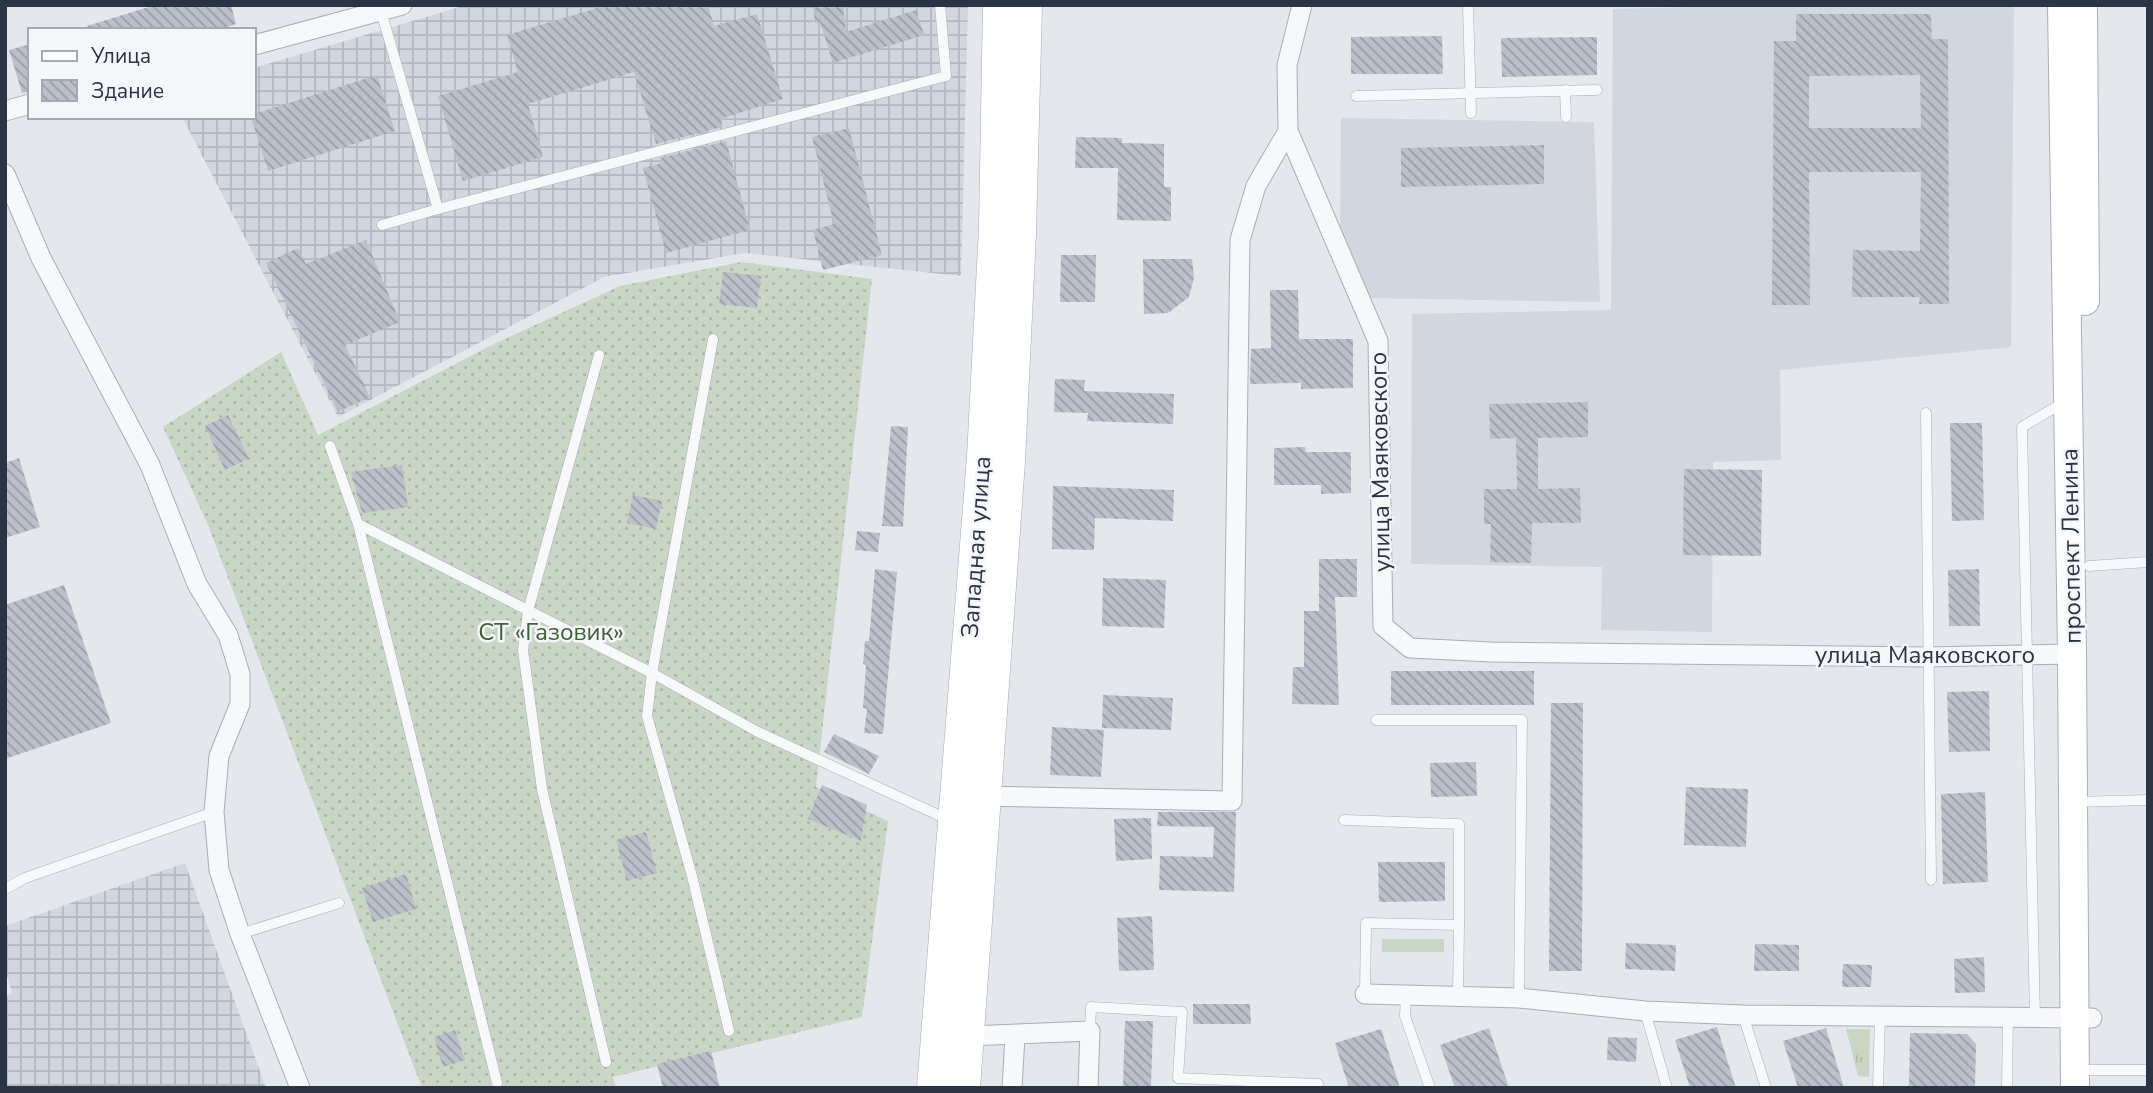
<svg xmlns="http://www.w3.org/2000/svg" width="2153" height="1093" font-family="'Nunito Sans',sans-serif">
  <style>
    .built { fill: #d2d6de }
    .industrial { fill: url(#industrial-grid) }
    .grass { fill: #c9d6c5 }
    .park { fill: url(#park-tufts) }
    .garden { fill: url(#garden-dots) }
    .building { fill: url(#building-back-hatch); fill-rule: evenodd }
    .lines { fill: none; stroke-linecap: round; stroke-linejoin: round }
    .lane-casing { stroke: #a9aeb7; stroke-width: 11 }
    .street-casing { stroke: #a9aeb7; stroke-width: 21 }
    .secondary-casing { stroke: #a9aeb7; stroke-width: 30 }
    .primary-casing { stroke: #a3abb8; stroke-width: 33 }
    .lane { stroke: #f7f8fa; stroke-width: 10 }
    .street { stroke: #f7f8fa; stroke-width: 19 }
    .secondary { stroke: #fff; stroke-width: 28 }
    .primary { stroke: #fff; stroke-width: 32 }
    .labels { text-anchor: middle; stroke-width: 5; stroke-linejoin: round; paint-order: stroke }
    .street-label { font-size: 24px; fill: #2b3445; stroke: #f4f6f9 }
    .park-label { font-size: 24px; fill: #3f6138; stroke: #f4f6f9 }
  </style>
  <defs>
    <pattern id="industrial-grid" width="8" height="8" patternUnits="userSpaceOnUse" patternTransform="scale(1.75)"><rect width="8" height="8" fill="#d2d6de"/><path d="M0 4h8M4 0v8" fill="none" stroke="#b4b8c0"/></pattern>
    <pattern id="park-tufts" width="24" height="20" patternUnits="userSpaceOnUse" patternTransform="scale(1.75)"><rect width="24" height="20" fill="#c9d6c5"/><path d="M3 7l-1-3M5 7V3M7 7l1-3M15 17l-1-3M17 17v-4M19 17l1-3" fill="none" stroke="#adb8ab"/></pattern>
    <pattern id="garden-dots" width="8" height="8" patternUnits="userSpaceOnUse" patternTransform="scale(1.75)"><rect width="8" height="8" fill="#c9d6c5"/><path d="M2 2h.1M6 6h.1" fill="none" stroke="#adb8ab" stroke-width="1.8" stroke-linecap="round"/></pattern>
    <pattern id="building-back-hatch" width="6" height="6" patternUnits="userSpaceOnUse" patternTransform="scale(1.75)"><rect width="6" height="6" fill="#bbc0ca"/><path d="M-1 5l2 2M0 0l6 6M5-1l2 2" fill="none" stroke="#989da6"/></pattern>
  </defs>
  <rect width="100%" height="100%" fill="#e4e7ec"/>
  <g class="built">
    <path d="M1769 5H2014L2011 347 1780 370 1781 460 1713 462 1712 632 1601 630 1602 567 1411 564 1412 314 1611 310 1613 9Z"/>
    <path d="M1341 118 1594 122 1600 302 1370 298 1340 242Z"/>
  </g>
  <g class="industrial">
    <path d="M466 5H968L961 276 745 253 604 277 338 417 182 117H254V68Z"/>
    <path d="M185 863 266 1088H5V997L12 993 5 969V926Z"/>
  </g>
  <rect class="grass" x="1382" y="939" width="62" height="13"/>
  <path class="park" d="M1846 1029H1870L1869 1077 1858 1076Z"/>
  <path class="garden" d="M741 262 872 279 816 787 888 821 862 1017 613 1077 616 1088H422L208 525 163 427 281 352 318 435 496 343 620 286Z"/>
  <g class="building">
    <path d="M155 5H231L236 24 219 30H88L87 26Z"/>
    <path d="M607 5H708L714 26 757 14 783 99 720 119 722 127 656 144 634 72 528 104 543 157 463 181 438 96 518 72 507 35Z"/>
    <path d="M813 5H843L846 32 916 10 924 35 833 63 820 22 815 23Z"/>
    <path d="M1796 14H1931L1932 39H1948L1949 304H1919L1920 297H1852L1853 250 1920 251 1921 172H1809L1810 305H1772L1774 41H1796ZM1920 75 1921 128H1809V76Z"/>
    <path d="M1442 36 1443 74H1351V37Z"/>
    <path d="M1597 37V75L1502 77 1501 38Z"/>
    <path d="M30 44V92L22 93 9 50Z"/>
    <path d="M377 75 395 131 268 171 251 117 254 114Z"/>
    <path d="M849 128 882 255 823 270 813 230 834 224 812 137Z"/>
    <path d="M1076 137 1122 138V143L1164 144V187H1171V221L1117 220 1118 168H1075Z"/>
    <path d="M726 141 750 230 666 253 643 168 662 163 660 158Z"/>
    <path d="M1544 145V184L1401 187V148Z"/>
    <path d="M366 240 400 322 345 345 370 397 338 412 266 263 298 248 306 264Z"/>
    <path d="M1061 255H1096L1095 302H1060Z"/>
    <path d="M1143 259H1192L1194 278 1189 297 1168 313 1144 314Z"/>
    <path d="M723 272 761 276 757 308 719 304Z"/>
    <path d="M1270 290H1298L1299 339H1353V388L1301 389V383L1250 384 1251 349 1271 348Z"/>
    <path d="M1055 379 1085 380 1084 391 1174 394 1173 424 1087 421 1088 413 1054 412Z"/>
    <path d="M1588 402V437L1538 438V489L1580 488 1581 523H1532L1531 563 1490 562 1491 524H1484V489H1517L1516 438 1490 439 1489 404Z"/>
    <path d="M228 415 249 458 225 470 205 426Z"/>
    <path d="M1950 423H1982L1984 520 1952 521Z"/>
    <path d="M891 426 908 427 903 527 882 526Z"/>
    <path d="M1305 447 1306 452H1351V493L1321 494V485H1274V448Z"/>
    <path d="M19 458 40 527 5 538V463Z"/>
    <path d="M402 465 408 507 362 513 351 472Z"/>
    <path d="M1684 469 1762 470 1761 556 1683 555Z"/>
    <path d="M1053 486 1174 490 1173 521 1095 518 1094 550 1052 549Z"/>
    <path d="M633 495 662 501 656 529 627 523Z"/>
    <path d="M857 531 880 533 878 552 855 550Z"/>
    <path d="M1319 559H1357V597H1335L1339 705 1292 704 1293 667H1304V611H1319Z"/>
    <path d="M875 569 897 572 883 734 864 733 867 709 863 708 866 665 863 664 865 641H869Z"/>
    <path d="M1979 569 1980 626H1949L1948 570Z"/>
    <path d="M1103 578 1166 580 1164 628 1102 626Z"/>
    <path d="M64 585 111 723 5 759V605Z"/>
    <rect x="1391" y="671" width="143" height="34"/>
    <path d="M1989 691 1990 751 1949 752 1947 692Z"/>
    <path d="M1103 695 1173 698 1171 730 1102 728Z"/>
    <path d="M1551 703H1583L1582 971H1549Z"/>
    <path d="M1052 727 1104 730 1101 777 1050 775Z"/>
    <path d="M834 734 879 756 869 774 824 752Z"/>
    <path d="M1476 762 1477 796 1431 797 1430 763Z"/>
    <path d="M822 785 867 805 861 841 808 819Z"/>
    <path d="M1686 787 1748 789 1746 847 1684 845Z"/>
    <path d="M1985 792 1988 882 1943 884 1941 794Z"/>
    <path d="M1158 812H1236L1234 892 1159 890 1160 856 1213 857 1214 827 1157 826Z"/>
    <path d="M1151 818 1152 859 1116 861 1114 819Z"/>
    <path d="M646 832 657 873 627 881 616 840Z"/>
    <path d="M1378 862H1445V901L1379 902Z"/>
    <path d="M406 874 416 909 373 922 362 888Z"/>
    <path d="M1152 916 1154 970 1119 971 1117 918Z"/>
    <path d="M1626 943 1676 945 1675 971 1625 969Z"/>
    <path d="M1755 944 1799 945V971H1754Z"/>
    <path d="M1984 957 1985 992 1955 993 1954 959Z"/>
    <path d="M1843 964 1872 965 1871 987H1842Z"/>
    <path d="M1193 1004H1250L1251 1024H1193Z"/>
    <path d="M1125 1021H1153L1151 1088H1123Z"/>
    <path d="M1717 1027 1736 1088H1690L1675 1040Z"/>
    <path d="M1489 1028 1509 1088H1455L1440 1045Z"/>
    <path d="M1826 1028 1844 1088H1798L1783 1041Z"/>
    <path d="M1381 1029 1400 1088H1349L1335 1043Z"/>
    <path d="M455 1030 465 1060 443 1067 434 1037Z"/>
    <path d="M1910 1033 1967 1034 1976 1044 1975 1088H1909Z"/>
    <path d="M1608 1037 1637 1038 1636 1062 1607 1060Z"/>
    <path d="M711 1051 720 1088H663L657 1064Z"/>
  </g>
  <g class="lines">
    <g class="lane-casing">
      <g id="lane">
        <path d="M1468 5 1471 113"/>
        <path d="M381 11 438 209 946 76 940 5"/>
        <path d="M1565 90 1566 117"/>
        <path d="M1356 96 1597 90"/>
        <path d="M382 225 438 209"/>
        <path d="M713 339 652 673 647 716 692 876 729 1031"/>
        <path d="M599 355 528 611 523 650 542 789 606 1062"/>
        <path d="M1926 413 1931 880"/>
        <path d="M330 446 358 524 497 1083"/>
        <path d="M358 524 652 673 756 731 949 820"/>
        <path d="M2089 566 2148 562"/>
        <path d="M1376 720H1522L1519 998"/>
        <path d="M2075 802 2148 800"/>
        <path d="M1344 820 1459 824V925"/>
        <path d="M5 889 25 878 214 812"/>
        <path d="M240 934 339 903"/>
        <path d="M1365 994 1366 923 1459 925 1458 997"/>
        <path d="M1406 996 1405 1016 1430 1088"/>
        <path d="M1645 1011 1667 1088"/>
        <path d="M1743 1015 1766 1088"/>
        <path d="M2035 1017 2022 427 2066 401"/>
        <path d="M1090 1031 1091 1007 1182 1012 1178 1078 1318 1084"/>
        <path d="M2075 1070H2148"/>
        <path d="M1878 1088 1880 1016"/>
        <path d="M2007 1088 2008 1017"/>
      </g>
    </g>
    <g class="street-casing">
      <g id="street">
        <path d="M1302 5 1287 65 1288 131 1378 341 1383 626 1410 648 1491 652 1927 657 2072 654"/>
        <path d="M254 45 402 5"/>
        <path d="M5 111 30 104"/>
        <path d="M5 174 41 258 150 465 197 584 228 635 240 674V704L219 756 214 812 219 870 240 934 300 1088"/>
        <path d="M984 796 1232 801 1240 240 1256 186 1288 131"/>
        <path d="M1365 994 1519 998 1645 1011 1743 1015 2092 1018"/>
        <path d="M968 1036 1090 1031 1088 1088"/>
        <path d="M1012 1088 1015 1036"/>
      </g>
    </g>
    <g class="secondary-casing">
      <g id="secondary">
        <path d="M2062 5 2072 654 2075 1088"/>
        <path d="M2083 5 2085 301"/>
      </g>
    </g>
    <g class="primary-casing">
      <g id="primary">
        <path d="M933 1088 983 457 995 227 999 5"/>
        <path d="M964 1088 1009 461 1020 233 1026 5"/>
      </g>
    </g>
    <use href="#lane" class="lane"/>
    <use href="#street" class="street"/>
    <use href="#secondary" class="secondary"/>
    <use href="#primary" class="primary"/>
  </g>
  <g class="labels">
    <g class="street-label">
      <text transform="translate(1380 462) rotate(-91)" y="8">улица Маяковского</text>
      <text transform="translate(2071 546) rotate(-91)" y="8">проспект Ленина</text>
      <text transform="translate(976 547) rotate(-86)" y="8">Западная улица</text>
      <text x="1925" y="663">улица Маяковского</text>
    </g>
    <g class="park-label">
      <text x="551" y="640">СТ «Газовик»</text>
    </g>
  </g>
  <rect width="2153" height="1093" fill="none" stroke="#2b3445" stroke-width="14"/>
  <rect x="28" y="28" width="228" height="91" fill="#f4f6f9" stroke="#a4a8b1" stroke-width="2"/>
  <rect x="42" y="51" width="35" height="10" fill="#ffffff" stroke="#a4a8b1" stroke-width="2"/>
  <text x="91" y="63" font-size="21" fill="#2b3445">Улица</text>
  <rect x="42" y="80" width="35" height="21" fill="url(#building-back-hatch)" stroke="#a4a8b1" stroke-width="2"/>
  <text x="91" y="98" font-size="21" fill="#2b3445">Здание</text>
</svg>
